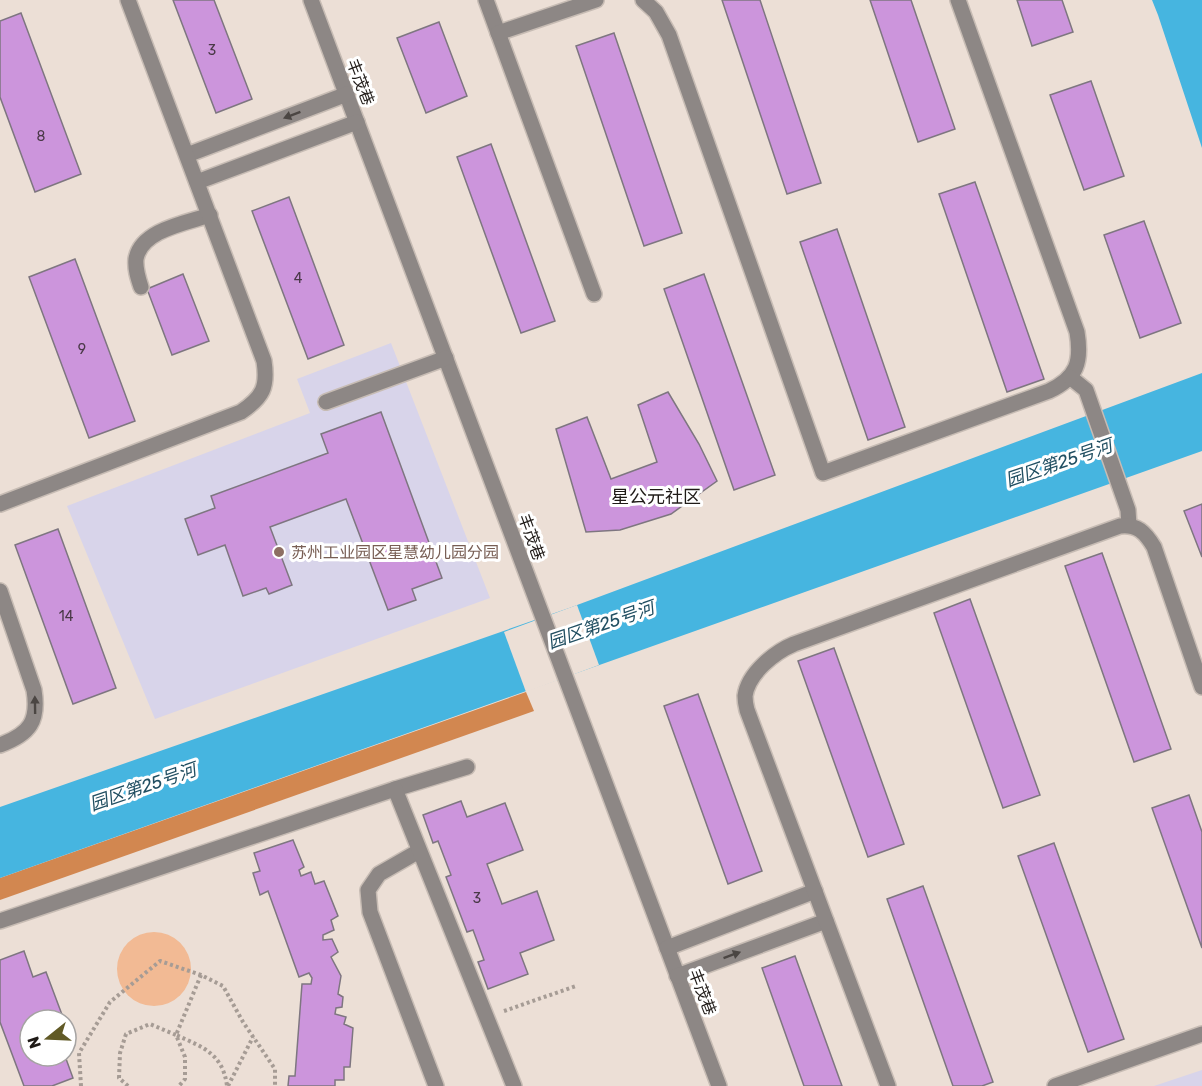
<svg xmlns="http://www.w3.org/2000/svg" width="1202" height="1086" font-family="Rubik,'Noto Sans SC',sans-serif">
  <style>
    .education { fill: #d8d4ea }
    .green { fill: #f2ba94 }
    .forest { fill: #d28750 }
    .water { fill: #46b5e0 }
    .pier { fill: #ecdfd6 }
    .building { fill: #cc95dc; stroke: #7e7680; stroke-width: 1.5 }
    .lines { fill: none; stroke-linecap: round; stroke-linejoin: round }
    .minor-casing { stroke: #c7bcb4; stroke-width: 18 }
    .path { stroke: #a69c95; stroke-width: 4; stroke-dasharray: 3 3; stroke-linecap: butt }
    .minor { stroke: #8d8785; stroke-width: 15 }
    .oneway { fill: #4b4643 }
    .education-dot { fill: #8d6e63; stroke: #fff; stroke-width: 2 }
    .labels { text-anchor: middle; stroke-width: 6; stroke-linejoin: round; paint-order: stroke }
    .number-label { font-size: 14px; fill: #4a3948 }
    .street-label { font-size: 16px; fill: #1f1a17; stroke: #fff }
    .education-label { font-size: 16px; fill: #785e54; stroke: #fff; text-anchor: start }
    .water-label { font-size: 18px; font-style: italic; fill: #214f62; stroke: #fff }
    .neighbourhood-label { font-size: 18px; fill: #1f1a17; stroke: #fff }
  </style>
  <rect width="100%" height="100%" fill="#ecdfd6"/>
  <g class="education">
    <path d="M391 343 490 598 155 719 67 506 310 413 297 379Z"/>
    <path d="M1202 1070V1086H1154Z"/>
  </g>
  <circle class="green" cx="154" cy="969" r="37"/>
  <path class="forest" d="M526 692 534 711 0 900V878Z"/>
  <g class="water">
    <path d="M1152 0H1202V148L1158 15Z"/>
    <path d="M1202 373V451L0 878V807L569 608Z"/>
  </g>
  <path class="pier" d="M577 605 599 665 526 692 504 632Z"/>
  <g class="building">
    <path d="M173 0H214L252 99 216 113Z"/>
    <path d="M722 0H760L821 183 787 194Z"/>
    <path d="M870 0H911L955 129 918 142Z"/>
    <path d="M1017 0H1062L1073 32 1032 46Z"/>
    <path d="M21 13 81 174 35 192 0 97V21Z"/>
    <path d="M439 22 467 96 426 113 397 38Z"/>
    <path d="M614 33 682 233 644 246 576 46Z"/>
    <path d="M1091 81 1124 176 1084 190 1050 95Z"/>
    <path d="M491 144 555 321 521 333 457 157Z"/>
    <path d="M975 182 1044 379 1007 392 939 194Z"/>
    <path d="M289 197 344 345 308 359 252 211Z"/>
    <path d="M1144 221 1181 323 1140 338 1104 235Z"/>
    <path d="M837 229 905 427 868 440 800 242Z"/>
    <path d="M75 259 135 421 89 438 29 277Z"/>
    <path d="M183 274 209 341 172 355 147 289Z"/>
    <path d="M704 274 775 475 734 490 664 289Z"/>
    <path d="M668 392 699 444 717 481 671 514 620 530 586 532 556 429 587 417 611 479 657 462 638 405Z"/>
    <path d="M381 412 442 578 412 589 416 600 388 610 346 499 270 527 292 585 269 594 266 588 243 596 225 545 198 555 185 519 215 508 211 496 328 453 321 434Z"/>
    <path d="M1202 504V557L1184 511Z"/>
    <path d="M58 529 116 688 73 704 15 545Z"/>
    <path d="M1102 553 1171 749 1134 762 1065 566Z"/>
    <path d="M970 599 1040 795 1003 808 934 613Z"/>
    <path d="M834 648 904 844 868 857 798 661Z"/>
    <path d="M698 694 762 871 728 884 664 706Z"/>
    <path d="M1189 795 1202 832V948L1152 808Z"/>
    <path d="M461 801 467 817 505 803 523 850 487 864 502 904 537 891 554 940 520 953 528 974 488 989 478 962 484 960 473 930 467 932 446 877 451 875 438 841 433 843 423 815Z"/>
    <path d="M293 840 304 867 299 870 301 876 311 872 315 884 324 881 338 916 331 920 334 930 323 935V940L332 939 338 952 331 957 341 976 338 994 343 997 342 1007 336 1008 335 1014 346 1017 344 1024 353 1028 350 1067H344V1080H335V1086H288L289 1076H295L302 984H311L312 978 309 973 299 977 268 891 260 895 253 873 260 871 254 853Z"/>
    <path d="M1054 843 1124 1039 1088 1052 1018 856Z"/>
    <path d="M923 886 993 1082 982 1086H953L887 899Z"/>
    <path d="M24 951 33 977 46 972 64 1020H30V1056H65L73 1078 52 1086H24L0 1022V960Z"/>
    <path d="M795 956 842 1086H804L762 968Z"/>
  </g>
  <g class="lines">
    <g class="minor-casing">
      <g id="minor">
        <path d="M311 0 719 1086"/>
        <path d="M486 0 594 294"/>
        <path d="M643 0 656 12 669 35 823 473 1049 391C1077 378 1082 362 1077 332L958 0"/>
        <path d="M498 33 596 0"/>
        <path d="M187 155 347 94"/>
        <path d="M197 182 357 122"/>
        <path d="M141 287C138 278 135 269 136 259 141 230 186 223 210 215"/>
        <path d="M1070 377 1086 390 1128 510 1129 525"/>
        <path d="M326 402 446 358"/>
        <path d="M0 504 241 412C263 397 268 387 264 361L128 0"/>
        <path d="M0 591 34 690C39 721 30 734 0 745"/>
        <path d="M395 789 467 767"/>
        <path d="M419 851 379 874 368 890 370 912 436 1086"/>
        <path d="M0 921 395 789 514 1086"/>
        <path d="M667 948 815 891"/>
        <path d="M677 976 826 921"/>
        <path d="M888 1086 747 710C746 706 745 700 745 696 748 673 775 652 794 644L1120 526C1137 524 1145 532 1154 547L1202 687"/>
        <path d="M1055 1086 1202 1034"/>
      </g>
    </g>
    <g class="path">
      <path d="M201 975 176 1035C203 1047 223 1054 227 1086"/>
      <path d="M504 1011 576 986"/>
      <path d="M81 1086 79 1053 110 1002 160 961 201 975 223 986 243 1022 275 1069V1086"/>
      <path d="M128 1086 119 1078 120 1053 126 1034 150 1024 176 1035 185 1057V1079L179 1086"/>
      <path d="M228 1086 253 1037"/>
    </g>
    <use href="#minor" class="minor"/>
  </g>
  <defs><path id="oneway-solid" d="M-6-.8H1V-3.2L6.5 0L1 3.2V.8H-6Z" transform="scale(1.5)"/></defs>
  <g class="oneway">
    <use href="#oneway-solid" transform="translate(292 115) rotate(159)"/>
    <use href="#oneway-solid" transform="translate(35 705) rotate(-91)"/>
    <use href="#oneway-solid" transform="translate(732 955) rotate(-20)"/>
  </g>
  <circle class="education-dot" cx="279" cy="552" r="6"/>
  <g class="labels">
    <g class="number-label">
      <text x="212" y="55">3</text>
      <text x="41" y="141">8</text>
      <text x="298" y="283">4</text>
      <text x="82" y="354">9</text>
      <text x="66" y="621">14</text>
      <text x="477" y="903">3</text>
    </g>
    <g class="street-label">
      <text transform="translate(361 82) rotate(69)" y="6">丰茂巷</text>
      <text transform="translate(532 537) rotate(70)" y="6">丰茂巷</text>
      <text transform="translate(703 992) rotate(69)" y="6">丰茂巷</text>
    </g>
    <g class="education-label">
      <text x="291" y="558">苏州工业园区星慧幼儿园分园</text>
    </g>
    <g class="water-label">
      <text transform="translate(1059 463) rotate(-19)" y="6">园区第25号河</text>
      <text transform="translate(601 625) rotate(-19)" y="6">园区第25号河</text>
      <text transform="translate(143 787) rotate(-19)" y="6">园区第25号河</text>
    </g>
    <g class="neighbourhood-label">
      <text x="656" y="503">星公元社区</text>
    </g>
  </g>
  <g transform="translate(48 1038) rotate(252)"><circle r="28" fill="#ffffff" stroke="#a5a3a2" stroke-width="1.5"/>
  <path d="M0-4.5L10 22L0 15L-10 22Z" fill="#615a26"/>
  <text y="-9" font-size="16" font-weight="bold" text-anchor="middle" fill="#1f1a17">N</text>
  </g>
</svg>
